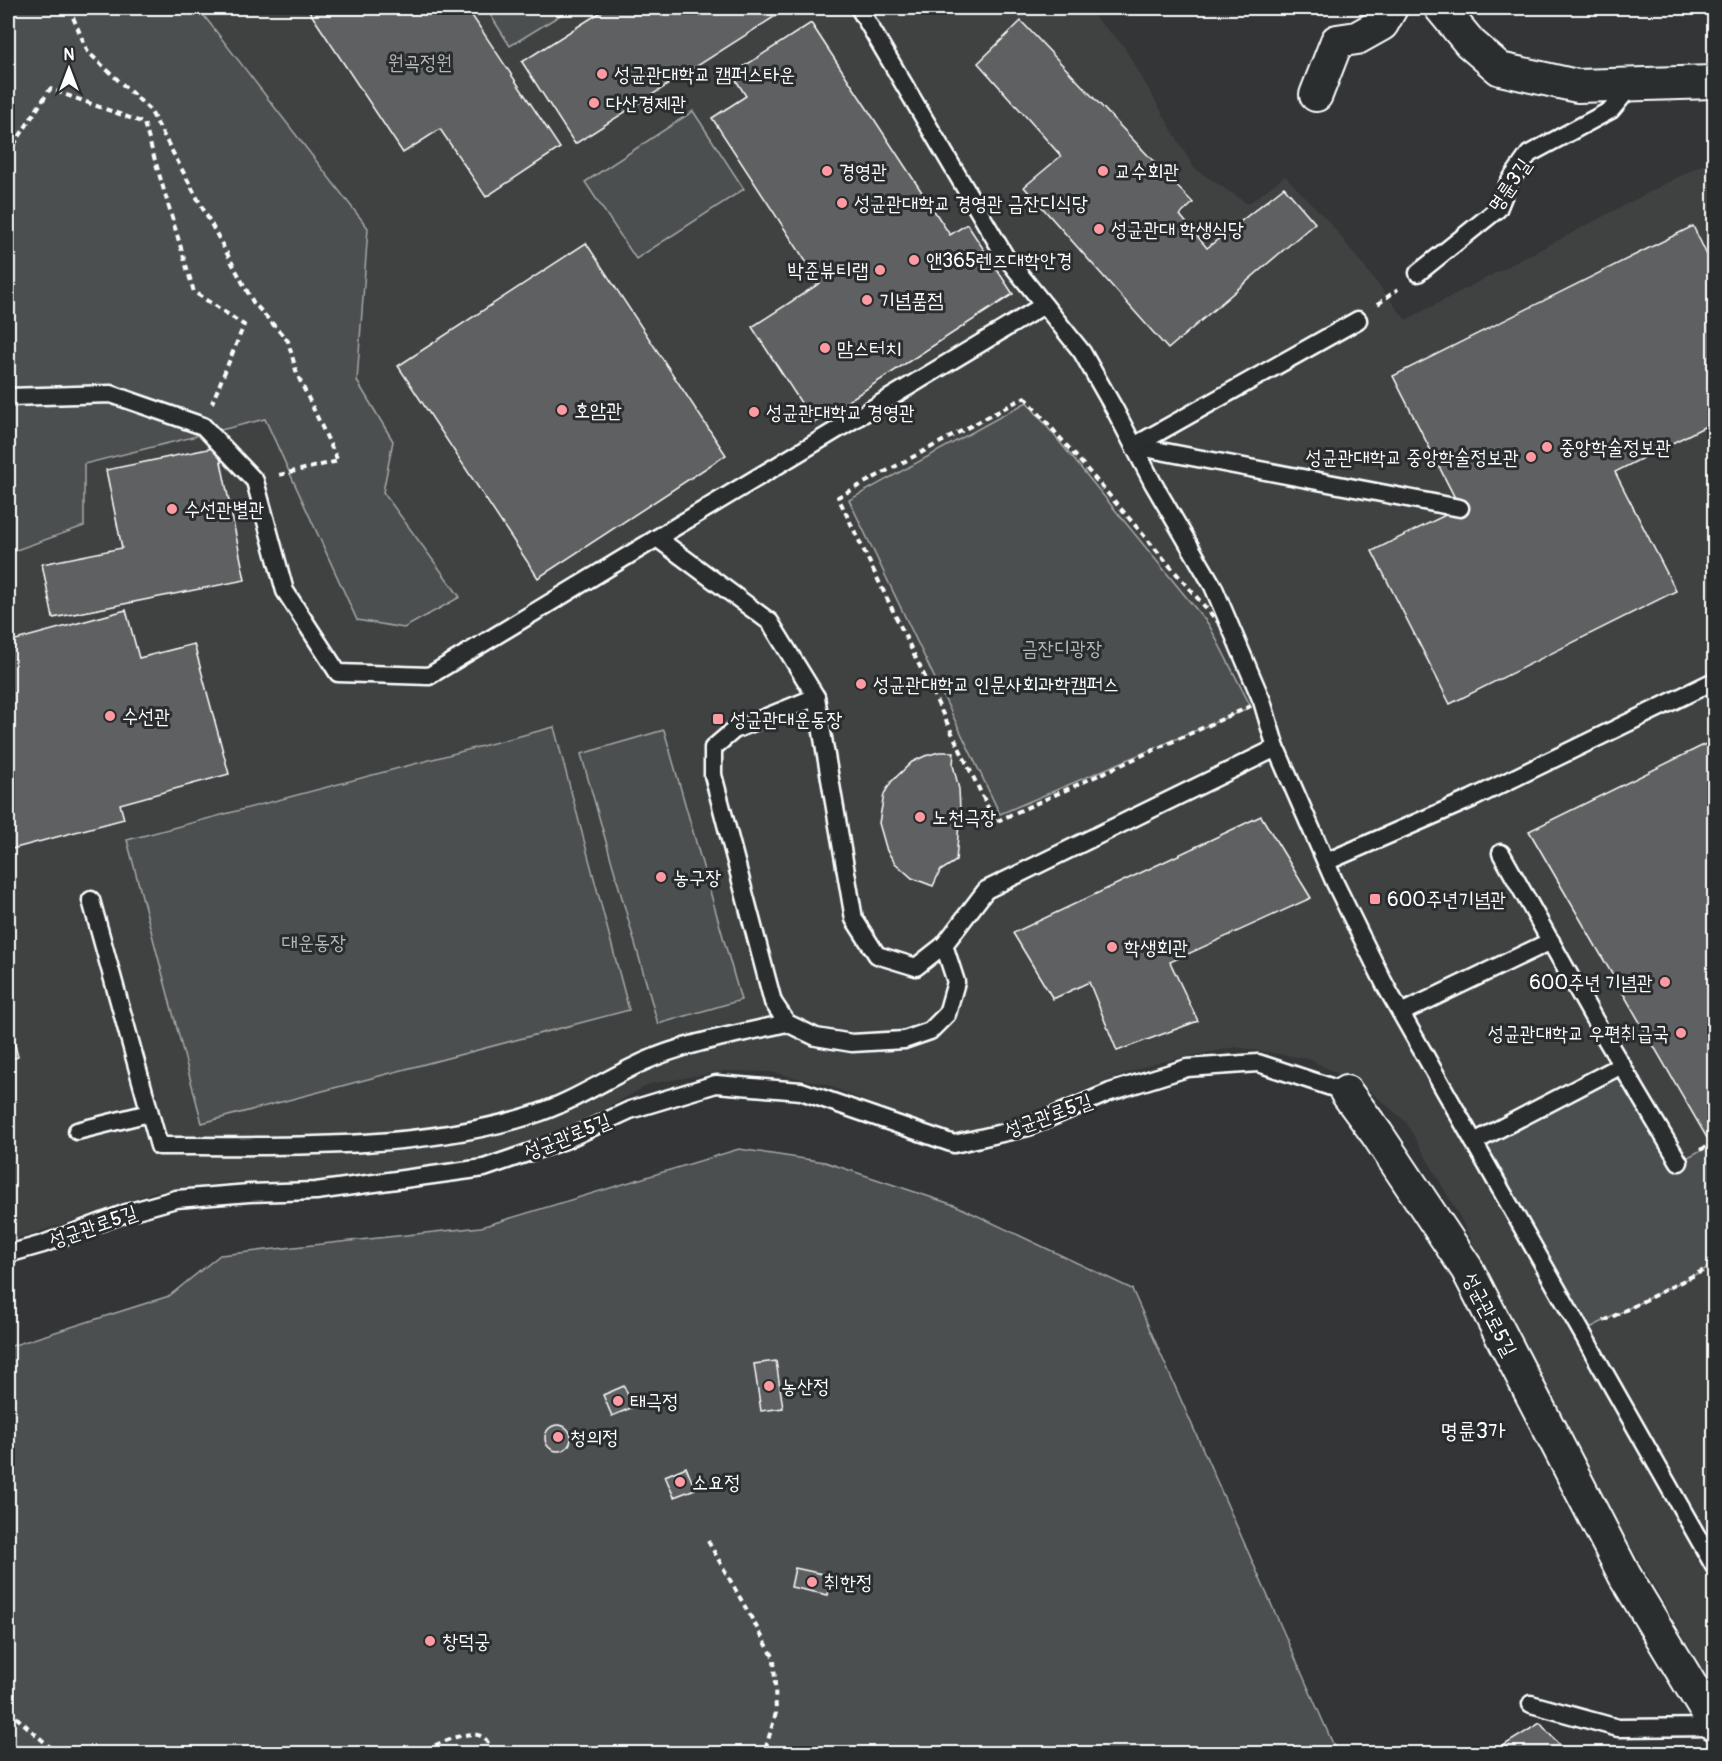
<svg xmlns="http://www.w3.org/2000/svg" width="1722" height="1761" font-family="Pangolin,'Poor Story',sans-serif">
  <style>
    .built { fill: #404243 }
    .green { fill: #4c4f50; stroke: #a6a7a8; stroke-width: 1.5 }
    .building { fill: #5f6162; stroke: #fff; stroke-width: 1.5 }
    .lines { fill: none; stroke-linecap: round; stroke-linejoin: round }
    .lane-casing { stroke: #fff; stroke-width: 21 }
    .street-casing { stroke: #fff; stroke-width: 36 }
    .path { stroke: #fff; stroke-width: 4; stroke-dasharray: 6 4.5; stroke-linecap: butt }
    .lane { stroke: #2a2d2e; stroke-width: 16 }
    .street { stroke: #2a2d2e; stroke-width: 32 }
    .poi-dot { fill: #ff9aa2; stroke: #2a2d2e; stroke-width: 2 }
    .labels { text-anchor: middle; stroke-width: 6; stroke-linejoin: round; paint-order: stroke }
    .park-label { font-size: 20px; fill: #b7b9b9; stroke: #2a2d2e }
    .poi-label { font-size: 20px; fill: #fff; stroke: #2a2d2e; text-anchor: start }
    .street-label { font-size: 20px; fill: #fff; stroke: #2a2d2e }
    .quarter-label { font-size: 22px; fill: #fff; stroke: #2a2d2e }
  </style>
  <rect width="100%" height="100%" fill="#333536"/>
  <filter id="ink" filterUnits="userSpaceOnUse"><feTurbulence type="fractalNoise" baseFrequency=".0167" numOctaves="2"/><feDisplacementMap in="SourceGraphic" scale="12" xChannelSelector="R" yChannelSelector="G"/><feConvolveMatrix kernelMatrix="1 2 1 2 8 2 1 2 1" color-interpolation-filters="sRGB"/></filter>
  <g filter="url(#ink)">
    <path class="built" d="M8 8H1085L1123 45 1194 168 1248 204 1285 176 1329 222 1406 320 1701 165 1714 164V1688L1574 1449 1461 1219 1406 1122 1369 1090 1309 1059 1236 1047 1151 1064 1097 1085 1017 1121 955 1135 892 1112 825 1084 771 1072 723 1071 650 1084 564 1131 481 1158 313 1182H230L153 1192 63 1224 8 1241Z"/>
    <g class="green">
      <path d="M8 8H198L368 228 357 381 393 441 383 492 460 597 404 628 357 620 265 419 84 464V526L8 553Z"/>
      <path d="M486 8H572L510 46Z"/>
      <path d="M693 111 744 189 636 259 585 182Z"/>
      <path d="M1027 402 1209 625 1251 707 1000 814 849 500Z"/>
      <path d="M554 727 629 1010 202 1123 127 840Z"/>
      <path d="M664 730 741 1000 658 1024 581 754Z"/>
      <path d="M1622 1065 1679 1162 1714 1143V1265L1582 1332 1474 1142Z"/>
      <path d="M739 1149 825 1162 957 1206 1132 1289 1337 1753H8V1347L169 1296 220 1255 481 1227Z"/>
    </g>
    <g class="building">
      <path d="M307 8H467L560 148 486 197 440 129 403 153Z"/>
      <path d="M607 8H788L575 144 522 62Z"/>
      <path d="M1021 21 1193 203 1180 215 1207 248 1284 187 1315 223 1168 349 1024 187 1061 156 978 63Z"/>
      <path d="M811 23 950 235 967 224 1013 294 814 423 752 327 820 283 712 118 746 96 732 74Z"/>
      <path d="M1693 226 1707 255 1714 251V422L1615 472 1676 591 1450 704 1372 551 1460 508 1393 376Z"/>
      <path d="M586 243 726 455 538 578 398 366Z"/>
      <path d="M218 447 245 580 53 618 42 564 122 548 106 470Z"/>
      <path d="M126 610 139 658 194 644 229 774 120 804 124 819 8 850V642Z"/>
      <path d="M1714 740V1133L1707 1138 1529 831Z"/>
      <path d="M939 752H954L953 765 959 789 960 810 956 861 940 871 933 886 912 878 895 863 887 851 879 823 884 794 891 782 912 762 925 756Z"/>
      <path d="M1261 816 1311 898 1170 962 1198 1021 1117 1051 1089 982 1053 999 1013 933Z"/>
      <path d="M8 1016 18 1057 8 1060Z"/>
      <path d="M776 1361 783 1408 761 1411 754 1364Z"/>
      <path d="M624 1386 633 1407 612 1416 603 1395Z"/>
      <circle cx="558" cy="1438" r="13"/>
      <path d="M686 1467 695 1489 674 1497 665 1476Z"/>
      <path d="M795 1568 832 1576 828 1595 791 1587Z"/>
      <path d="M1540 1723 1567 1754H1494L1493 1752Z"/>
    </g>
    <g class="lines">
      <g class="lane-casing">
        <g id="lane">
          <path d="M859 8 1005 256 1082 352 1115 410 1153 483 1213 586 1262 701 1276 748"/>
          <path d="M1418 273 1498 209 1509 182 1529 154 1611 110 1632 85"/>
          <path d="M8 397 111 394 203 426 255 481 285 591 338 673 429 676 657 538 770 622 816 697 854 919 877 955 916 967 944 945 986 890 1276 748 1335 883 1385 985 1714 1566"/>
          <path d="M1134 446 1460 508"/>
          <path d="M1134 446 1358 320"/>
          <path d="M657 538 1044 305"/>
          <path d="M816 697 734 730 713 748V775L773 1002 787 1023 816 1037 852 1043 904 1040 930 1031 947 1014 956 982 944 945"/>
          <path d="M1501 853 1594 1019 1679 1162"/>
          <path d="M1326 862 1471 799 1714 681"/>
          <path d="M91 900 159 1146C278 1146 418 1151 532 1115 571 1103 606 1079 643 1062 687 1042 739 1034 787 1023"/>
          <path d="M1401 1013 1551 941"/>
          <path d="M77 1131 149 1113"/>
          <path d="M1474 1142 1622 1065"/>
          <path d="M8 1254 43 1244 126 1213 176 1199 249 1193 316 1191 484 1168 565 1140 630 1110 716 1084 801 1091 954 1144 1028 1127 1110 1092 1187 1068 1258 1063 1346 1092"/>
          <path d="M1531 1704 1618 1728 1714 1727"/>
        </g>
      </g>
      <g class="street-casing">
        <g id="street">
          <path d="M1441 8 1470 43 1500 69 1577 86 1714 82"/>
          <path d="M1316 95 1337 41 1357 38 1382 24 1391 8"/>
          <path d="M1346 1092 1377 1134 1467 1269 1625 1576 1714 1724"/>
        </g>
      </g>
      <g class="path">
        <path d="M69 8 88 52 150 110 253 302 288 341 297 374 338 461 279 475"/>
        <path d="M8 154 50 89 144 123 194 292 244 325 212 403"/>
        <path d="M1378 304 1398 289"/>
        <path d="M1025 397 1218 622 1262 701 995 822 838 497Z"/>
        <path d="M1700 1150 1714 1143"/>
        <path d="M1604 1321 1714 1265"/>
        <path d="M708 1541 774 1658 776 1713 764 1754"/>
        <path d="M8 1710 58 1754"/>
        <path d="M416 1754C436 1746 488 1714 491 1754"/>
      </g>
      <use href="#lane" class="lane"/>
      <use href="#street" class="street"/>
    </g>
  </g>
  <g class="poi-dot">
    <circle cx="602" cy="74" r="6"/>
    <circle cx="594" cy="103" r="6"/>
    <circle cx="827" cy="171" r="6"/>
    <circle cx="1103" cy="171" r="6"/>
    <circle cx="842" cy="203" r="6"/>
    <circle cx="1099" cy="229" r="6"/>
    <circle cx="914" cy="260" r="6"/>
    <circle cx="880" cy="270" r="6"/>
    <circle cx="867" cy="300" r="6"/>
    <circle cx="825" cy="348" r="6"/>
    <circle cx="562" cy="410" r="6"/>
    <circle cx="754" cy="412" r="6"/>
    <circle cx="1547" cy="447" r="6"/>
    <circle cx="1531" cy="457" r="6"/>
    <circle cx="172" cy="509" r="6"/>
    <circle cx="861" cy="684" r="6"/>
    <circle cx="110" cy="716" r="6"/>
    <rect x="712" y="713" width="12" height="12" rx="3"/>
    <circle cx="920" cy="817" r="6"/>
    <circle cx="661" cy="877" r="6"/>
    <rect x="1369" y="893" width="12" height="12" rx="3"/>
    <circle cx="1112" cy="947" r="6"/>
    <circle cx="1665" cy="982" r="6"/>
    <circle cx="1681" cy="1033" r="6"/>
    <circle cx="769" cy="1386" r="6"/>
    <circle cx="618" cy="1401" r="6"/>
    <circle cx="558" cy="1437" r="6"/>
    <circle cx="680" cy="1482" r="6"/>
    <circle cx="812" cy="1582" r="6"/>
    <circle cx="430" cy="1641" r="6"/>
  </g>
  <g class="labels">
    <g class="park-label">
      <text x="420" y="69">원곡정원</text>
      <text x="1062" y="655">금잔디광장</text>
      <text x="314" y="949">대운동장</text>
    </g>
    <g class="poi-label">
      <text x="614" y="81">성균관대학교 캠퍼스타운</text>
      <text x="606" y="110">다산경제관</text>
      <text x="839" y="178">경영관</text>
      <text x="1115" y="178">교수회관</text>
      <text x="854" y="210">성균관대학교 경영관 금잔디식당</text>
      <text x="1111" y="236">성균관대 학생식당</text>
      <text x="926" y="267">앤365렌즈대학안경</text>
      <text x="868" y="277" text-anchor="end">박준뷰티랩</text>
      <text x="879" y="307">기념품점</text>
      <text x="837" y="355">맘스터치</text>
      <text x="574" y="417">호암관</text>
      <text x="766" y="419">성균관대학교 경영관</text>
      <text x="1559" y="454">중앙학술정보관</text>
      <text x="1519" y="464" text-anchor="end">성균관대학교 중앙학술정보관</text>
      <text x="184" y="516">수선관별관</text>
      <text x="873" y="691">성균관대학교 인문사회과학캠퍼스</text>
      <text x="122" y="723">수선관</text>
      <text x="730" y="726">성균관대운동장</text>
      <text x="932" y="824">노천극장</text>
      <text x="673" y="884">농구장</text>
      <text x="1387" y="906">600주년기념관</text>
      <text x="1124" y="954">학생회관</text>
      <text x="1653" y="989" text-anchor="end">600주년 기념관</text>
      <text x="1669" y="1040" text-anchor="end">성균관대학교 우편취급국</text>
      <text x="781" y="1393">농산정</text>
      <text x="630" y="1408">태극정</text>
      <text x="570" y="1444">청의정</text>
      <text x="692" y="1489">소요정</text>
      <text x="824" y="1589">취한정</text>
      <text x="442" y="1648">창덕궁</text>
    </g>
    <g class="street-label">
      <text transform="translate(1509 185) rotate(-56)" y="7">명륜3길</text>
      <text transform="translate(1048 1115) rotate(-20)" y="7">성균관로5길</text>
      <text transform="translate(567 1136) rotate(-22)" y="7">성균관로5길</text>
      <text transform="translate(93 1226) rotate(-19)" y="7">성균관로5길</text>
      <text transform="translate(1490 1314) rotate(62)" y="7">성균관로5길</text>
    </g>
    <g class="quarter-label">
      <text x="1473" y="1438">명륜3가</text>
    </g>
  </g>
  <rect width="1722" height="1761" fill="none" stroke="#2a2d2e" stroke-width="30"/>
  <rect x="15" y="15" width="1692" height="1731" fill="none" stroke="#fff" stroke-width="2" filter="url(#ink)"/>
  <g transform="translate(69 69)" stroke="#2a2d2e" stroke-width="4.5" paint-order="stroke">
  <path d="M0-4.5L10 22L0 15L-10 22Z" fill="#ffffff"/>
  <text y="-9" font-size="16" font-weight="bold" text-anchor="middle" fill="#ffffff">N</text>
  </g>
</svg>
